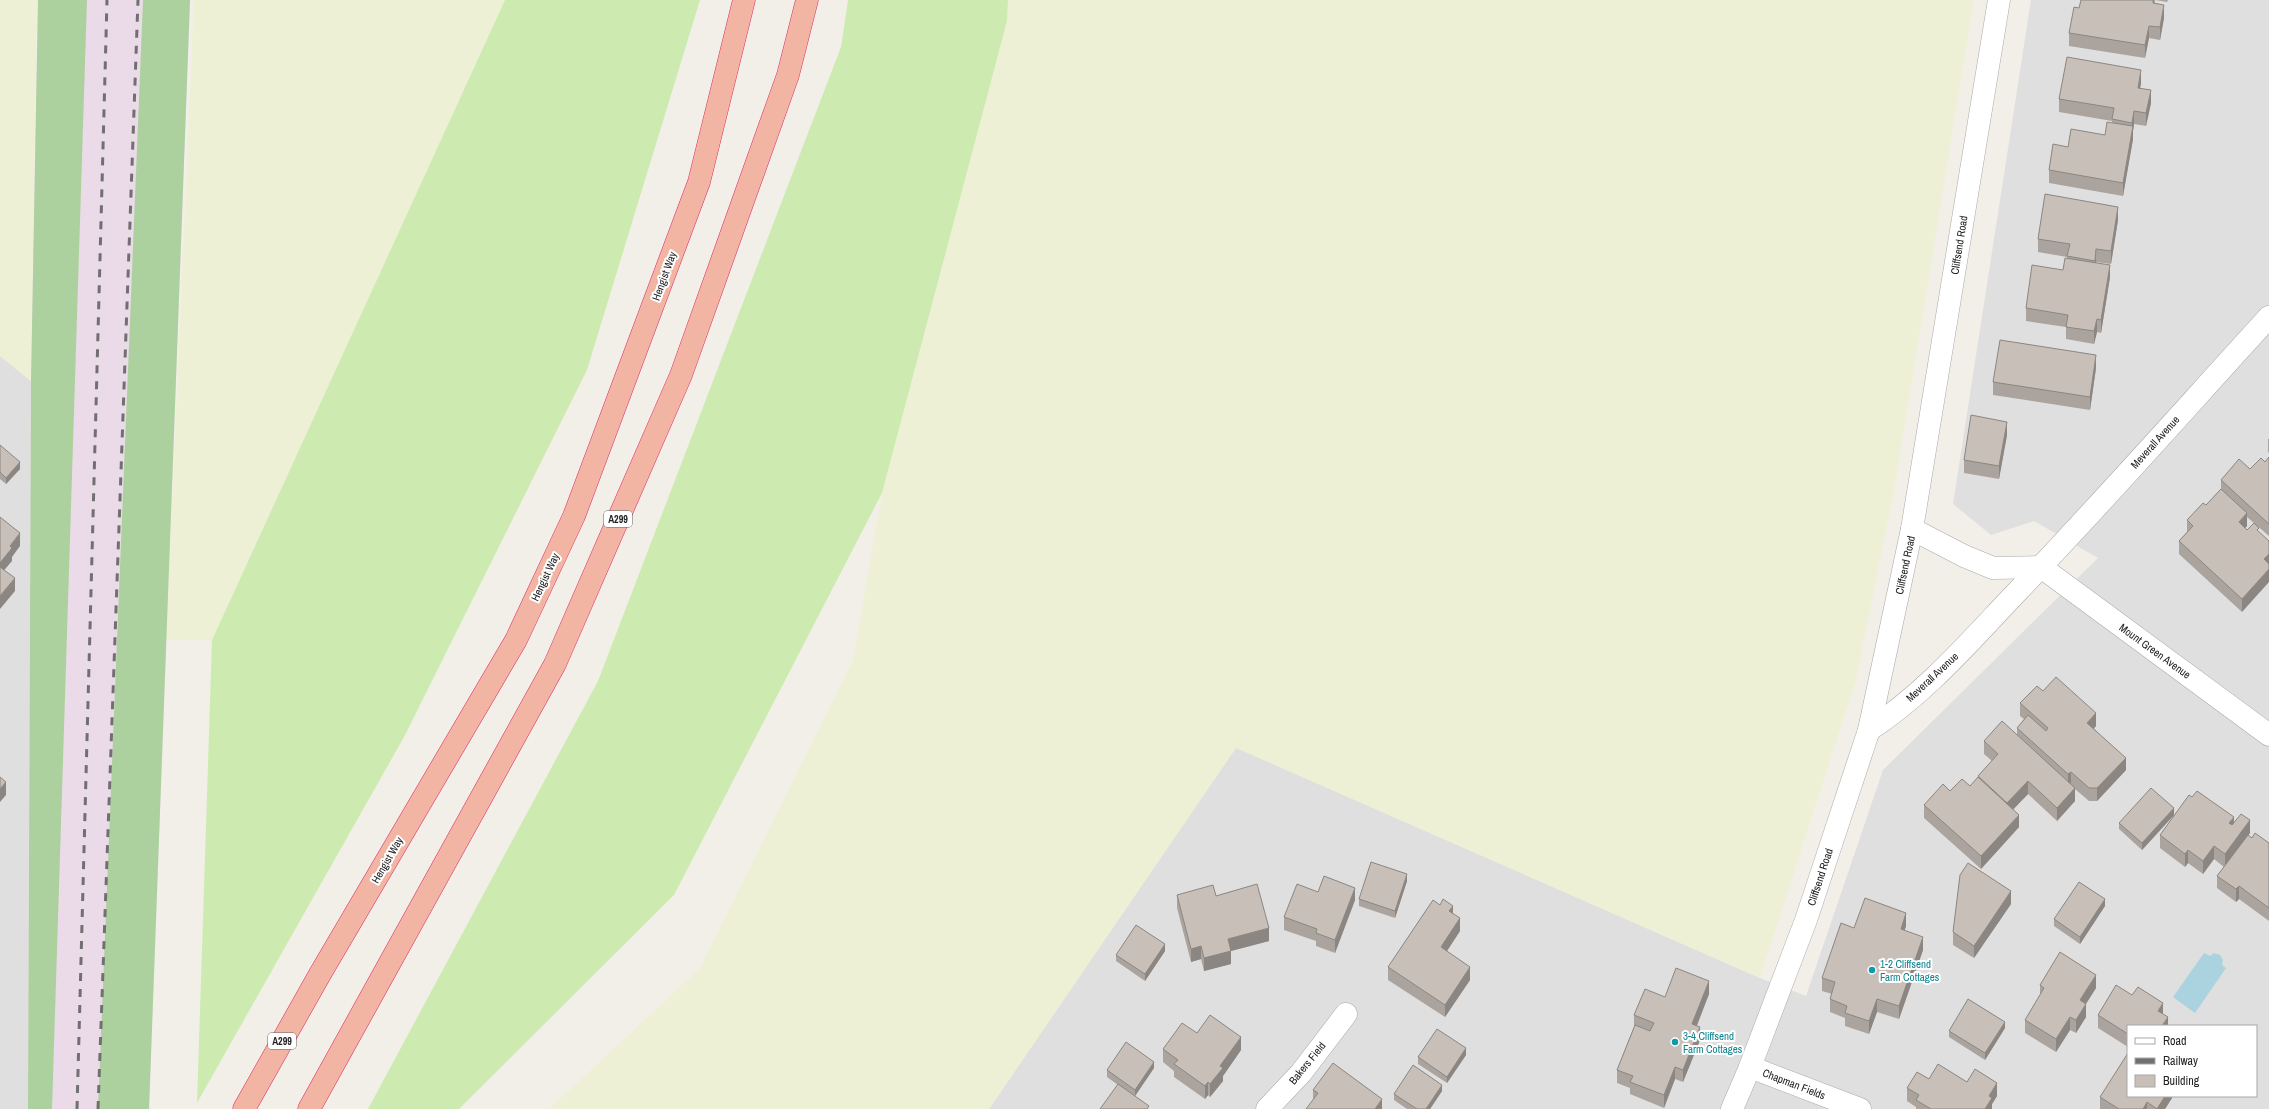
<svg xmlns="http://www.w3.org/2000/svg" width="2269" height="1109" font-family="'Archivo Narrow',sans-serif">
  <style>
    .residential { fill: #e0dfdf; fill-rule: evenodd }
    .industrial { fill: #ebdbe8 }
    .farmland { fill: #eef0d5 }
    .grass { fill: #cdebb0 }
    .forest { fill: #add19e }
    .water { fill: #aad3df }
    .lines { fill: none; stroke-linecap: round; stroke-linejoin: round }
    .minor-casing { stroke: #a9a9a9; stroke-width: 23 }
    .tertiary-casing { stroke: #a9a9a9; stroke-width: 23 }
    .trunk-casing { stroke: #dc2a67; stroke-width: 23 }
    .minor { stroke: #fff; stroke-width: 22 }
    .tertiary { stroke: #fff; stroke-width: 22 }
    .trunk { stroke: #f2b4a3; stroke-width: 22 }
    .rail { stroke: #707070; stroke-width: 3; stroke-dasharray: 8 8; stroke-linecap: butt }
    .wall { fill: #aba49e }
    .shaded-wall { fill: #8b8681 }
    .building { fill: #c7bfb8; stroke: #8b8681 }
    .culture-dot { fill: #0f9aa8; stroke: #fff; stroke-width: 1.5 }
    .labels { text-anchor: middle; stroke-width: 4; stroke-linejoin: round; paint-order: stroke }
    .shield { fill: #fff; stroke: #646464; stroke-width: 1 }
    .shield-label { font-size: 10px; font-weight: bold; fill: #222 }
    .street-label { font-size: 11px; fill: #222; stroke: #fff }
    .culture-label { font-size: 11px; fill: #0d838f; stroke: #fff; text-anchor: start }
  </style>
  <rect width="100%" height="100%" fill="#f2efe9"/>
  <g class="residential">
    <path d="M2031 0H2269V1109H989L1236 747 1760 978 1806 996 1883 770 2098 558 2034 521 1991 535 1953 504ZM2128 1026H2256V1096H2128Z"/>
    <path d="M0 356 31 381 28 1109H0Z"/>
  </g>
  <path class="industrial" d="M38 0H190L149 1109H28L31 381Z"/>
  <g class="farmland">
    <path d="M0 0H37L31 381 0 356Z"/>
    <path d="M194 0H505L212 640H166Z"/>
    <path d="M1008 0H1974L1895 486 1856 680 1760 978 1236 748 989 1109H549L700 968 853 660 882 493 1007 21Z"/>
  </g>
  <g class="grass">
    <path d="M505 0H700L587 370 404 737 197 1103 212 640Z"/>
    <path d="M848 0H1008L1007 21 882 493 674 895 459 1109H368L598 681 841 47Z"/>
  </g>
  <g class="forest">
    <path d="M38 0H87L52 1109H28L31 381Z"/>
    <path d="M143 0H190L149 1109H98Z"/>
  </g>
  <path class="water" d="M2204 953 2210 956 2214 953 2220 955 2223 960 2222 965 2226 968 2195 1013 2173 997Z"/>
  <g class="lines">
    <g class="minor-casing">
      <g id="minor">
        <path d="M1912 529 1964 556 1993 568 2041 567 2269 735"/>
        <path d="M1869 730C1925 694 1970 641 2015 594 2102 503 2185 409 2269 317"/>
        <path d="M1750 1067 1860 1109"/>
        <path d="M1267 1109 1301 1073 1346 1014"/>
      </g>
    </g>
    <g class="tertiary-casing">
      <path id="tertiary" d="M1732 1109 1750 1067 1806 920 1869 730 1912 529 1999 0"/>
    </g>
    <g class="trunk-casing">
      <g id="trunk">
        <path d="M244 1109 320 974 516 640 574 516 699 182 744 0"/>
        <path d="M309 1109 555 664 681 375 788 75 807 0"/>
      </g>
    </g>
    <use href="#minor" class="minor"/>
    <use href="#tertiary" class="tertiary"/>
    <use href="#trunk" class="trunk"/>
    <g class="rail">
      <path d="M77 1109 107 0"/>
      <path d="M98 1109 138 0"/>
    </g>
  </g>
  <g class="wall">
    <path d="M2081 0H2168L2167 2 2155 0V4L2164 18 2160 40 2149 38 2145 58 2069 46V33L2079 8Z"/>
    <path d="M2141 83 2140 88 2151 103 2146 126 2134 124 2133 131V139L2123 196 2049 183V170L2068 147 2105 135 2112 123V121L2059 112V99Z"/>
    <path d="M2118 220 2111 264 2096 262 2110 277 2101 333 2097 332 2094 344 2066 339V327L2026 321V308L2063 270 2067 258V257L2038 252V239Z"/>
    <path d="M2096 368 2090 410 1993 395V382Z"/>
    <path d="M2007 435 1999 479 1964 473V460Z"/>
    <path d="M2268 439H2269V453L2268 452Z"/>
    <path d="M0 445 20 469 6 484 0 479Z"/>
    <path d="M2269 457V536L2247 517V526L2245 528 2242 612 2179 554V541L2187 532V520L2206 505 2221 489V480L2250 469 2265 462Z"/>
    <path d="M2043 691 2096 726 2094 728 2126 770 2097 801H2089L2075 789V801L2057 821 2028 794 2013 809 2019 827 1981 869 1924 818V805L1950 791 1970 786 1978 778V776L1992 761 1984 754V741L2017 734V728L2024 719 2020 716V703Z"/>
    <path d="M2174 815 2142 850 2119 829V823Z"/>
    <path d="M2234 823 2250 833 2248 835 2252 838 2269 843V921L2239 899 2236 902 2217 888V876L2224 867 2214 859 2203 874 2188 863 2185 867 2160 848V835Z"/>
    <path d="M1407 881 1395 918 1359 906V899Z"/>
    <path d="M1318 892 1355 900 1335 953 1316 946V941L1284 930V917Z"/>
    <path d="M1177 895 1216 896 1269 941 1231 951V964L1204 971 1201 959 1191 962 1177 908Z"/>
    <path d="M2011 904 1974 958 1953 945V932Z"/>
    <path d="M2105 906 2080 944 2054 926V919Z"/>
    <path d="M1453 913 1460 931 1447 951 1470 980 1445 1017 1388 980V967Z"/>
    <path d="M1906 926 1904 931 1923 950 1899 1019 1877 1012 1869 1034 1845 1026V1018L1830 1012V999L1832 994 1822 991V978L1854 928Z"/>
    <path d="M1165 951 1145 981 1116 961V955Z"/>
    <path d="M2040 985 2096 988 2086 1004V1017L2076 1033 2070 1030 2056 1052 2025 1033V1020L2040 995Z"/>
    <path d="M1709 994 1697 1026 1700 1040 1683 1082 1675 1079 1664 1108 1630 1094V1088L1617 1083V1070L1634 1027V1015L1665 997Z"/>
    <path d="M2163 1014 2168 1026H2128V1047L2098 1028V1015Z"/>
    <path d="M2005 1028 1985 1060 1949 1037V1031Z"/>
    <path d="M1197 1033 1241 1050 1223 1076V1081L1210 1097 1208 1095 1205 1099 1174 1077V1071L1163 1062V1049Z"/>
    <path d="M1466 1055 1447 1083 1418 1064V1057Z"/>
    <path d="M1154 1068 1135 1096 1149 1109 1118 1085 1107 1077V1070Z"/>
    <path d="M1929 1079 1967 1082 1997 1096 1992 1104V1109H1916V1107L1907 1101V1088Z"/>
    <path d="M1313 1090 1382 1109 1313 1099Z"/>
    <path d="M1442 1091 1430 1109H1407L1394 1100V1094Z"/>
    <path d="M2172 1096V1098L2165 1109H2100V1097Z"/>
  </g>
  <g class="shaded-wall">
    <path d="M2164 5V18L2160 40V27Z"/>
    <path d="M2149 26V38L2145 58V45Z"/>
    <path d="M2141 70V83L2138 101V88Z"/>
    <path d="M2151 90V103L2146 126V113Z"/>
    <path d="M2134 111V124L2133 131V139L2123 196V183L2132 131V123Z"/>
    <path d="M2118 207V220L2111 264V251Z"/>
    <path d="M2096 249V262L2095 274V261Z"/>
    <path d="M2110 265V277L2101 333V320Z"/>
    <path d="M2097 319V332L2094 344V331Z"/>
    <path d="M2096 355V368L2090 410V397Z"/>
    <path d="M2007 422V435L1999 479V466Z"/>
    <path d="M20 462V469L6 484V478Z"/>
    <path d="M2247 513V526L2239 535V522Z"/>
    <path d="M20 533V546L12 557V561L0 575V563L10 546Z"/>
    <path d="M2269 554V567L2264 559Z"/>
    <path d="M2269 569V582L2242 612V599Z"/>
    <path d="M15 578V591L0 609V596Z"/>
    <path d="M2096 713V726L2087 736V723Z"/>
    <path d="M2126 758V770L2097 801V788Z"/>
    <path d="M2071 772V785L2068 787V774Z"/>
    <path d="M2028 781V794L2007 816V803Z"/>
    <path d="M6 782V795L0 802V789Z"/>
    <path d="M2075 788V801L2057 821V808Z"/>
    <path d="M2174 808V815L2142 850V843Z"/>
    <path d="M2019 815V827L1981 869V856Z"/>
    <path d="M2234 817V830L2229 823Z"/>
    <path d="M2250 820V833L2225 867V854Z"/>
    <path d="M2214 846V859L2203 874V861Z"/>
    <path d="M2188 850V863L2185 867V854Z"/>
    <path d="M1407 874V881L1395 918V911Z"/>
    <path d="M2239 886V899L2236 902V889Z"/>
    <path d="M1355 888V900L1335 953V940Z"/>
    <path d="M2011 891V904L1974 958V946Z"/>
    <path d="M2105 899V906L2080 944V937Z"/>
    <path d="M1453 906V919L1449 911Z"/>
    <path d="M1906 913V926L1901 942V929Z"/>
    <path d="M1460 918V931L1441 960V947Z"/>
    <path d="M1269 928V941L1231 951V964L1204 971V958L1228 939Z"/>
    <path d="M1923 937V950L1899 1019V1006Z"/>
    <path d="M1165 944V951L1145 981V974Z"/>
    <path d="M1201 946V959L1191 962V949Z"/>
    <path d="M1470 967V980L1445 1017V1005Z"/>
    <path d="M2096 975V988L2080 1013V1000Z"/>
    <path d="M1709 981V994L1692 1037V1024Z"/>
    <path d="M1877 999V1012L1869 1034V1021Z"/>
    <path d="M2163 1003V1016L2158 1011Z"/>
    <path d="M2086 1004V1017L2076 1033V1020Z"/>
    <path d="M2070 1017V1030L2056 1052V1039Z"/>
    <path d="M2168 1017V1026H2162Z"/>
    <path d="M2005 1022V1028L1985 1060V1053Z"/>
    <path d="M1700 1027V1040L1683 1082V1070Z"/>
    <path d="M1241 1037V1050L1223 1076V1081L1210 1097V1084L1220 1066Z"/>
    <path d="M1466 1048V1055L1447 1083V1077Z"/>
    <path d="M1154 1062V1068L1135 1096V1090Z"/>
    <path d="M1675 1067V1079L1664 1108V1095Z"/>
    <path d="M1208 1082V1095L1205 1099V1086Z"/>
    <path d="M1997 1083V1096L1992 1104V1109H1985L1989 1096Z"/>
    <path d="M1442 1085V1091L1430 1109H1426Z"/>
    <path d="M2165 1096H2172V1098L2165 1109H2157Z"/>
    <path d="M1382 1099V1109H1375Z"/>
    <path d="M2147 1102V1109H2143Z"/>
  </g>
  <g class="building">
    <path d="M2081 0H2153V3L2164 5 2160 27 2149 26 2145 45 2069 33 2074 7 2079 8Z"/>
    <path d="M2067 57 2141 70 2138 88 2151 90 2146 113 2134 111 2132 123 2112 119 2114 108 2059 99Z"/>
    <path d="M2107 122 2133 126 2123 183 2049 170 2053 144 2068 147 2071 129 2105 135Z"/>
    <path d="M2045 194 2118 207 2111 251 2096 249 2095 261 2067 256 2070 244 2038 239Z"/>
    <path d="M2065 258 2110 265 2101 320 2097 319 2094 331 2066 327 2068 315 2026 308 2032 265 2063 270Z"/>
    <path d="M2000 340 2096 355 2090 397 1993 382Z"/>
    <path d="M1971 415 2007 422 1999 466 1964 460Z"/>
    <path d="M0 445 20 462 6 478 0 472Z"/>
    <path d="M2269 457V524L2221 480 2239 459 2250 469 2261 458 2265 462Z"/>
    <path d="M2221 489 2247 513 2239 522 2247 530 2254 523 2259 528 2257 530 2269 541V554L2264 559 2269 564V569L2242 599 2179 541 2193 526 2187 520 2203 503 2206 505Z"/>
    <path d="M0 517 20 533 10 546 12 548 0 563Z"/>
    <path d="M0 567 15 578 0 596Z"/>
    <path d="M2056 677 2096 713 2087 723 2126 758 2097 788H2089L2071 772 2068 774 2017 728 2028 715 2046 731 2048 728 2020 703 2037 686 2043 691Z"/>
    <path d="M2002 721 2075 788 2057 808 2028 781 2007 803 1978 776 1998 754 1984 741Z"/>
    <path d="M0 777 6 782 0 789Z"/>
    <path d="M1978 777 2019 815 1981 856 1924 805 1943 784 1950 791 1962 779 1970 786Z"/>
    <path d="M2151 788 2174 808 2142 843 2119 823Z"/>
    <path d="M2197 791 2234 817 2229 823 2232 825 2241 814 2250 820 2225 854 2214 846 2203 861 2188 850 2185 854 2160 835 2189 795 2192 797Z"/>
    <path d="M2255 833 2269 843V908L2239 886 2236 889 2217 876 2248 835 2252 838Z"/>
    <path d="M1371 862 1407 874 1395 911 1359 899Z"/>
    <path d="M1968 863 2011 891 1974 946 1953 932 1960 875Z"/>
    <path d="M1324 876 1355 888 1335 940 1316 933 1317 929 1284 917 1297 884 1318 892Z"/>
    <path d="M2079 882 2105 899 2080 937 2054 919Z"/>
    <path d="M1257 884 1269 928 1228 939 1231 951 1204 958 1201 946 1191 949 1177 895 1213 885 1216 896Z"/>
    <path d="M1865 898 1906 913 1901 929 1923 937 1899 1006 1877 999 1869 1021 1845 1013 1847 1006 1830 999 1835 982 1822 978 1841 923 1854 928Z"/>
    <path d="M1443 899 1453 906 1449 911 1460 918 1441 947 1470 967 1445 1005 1388 967 1433 900 1440 905Z"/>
    <path d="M1136 925 1165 944 1145 974 1116 955Z"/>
    <path d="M2060 952 2096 975 2080 1000 2086 1004 2076 1020 2070 1017 2056 1039 2025 1020 2044 988 2040 985Z"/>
    <path d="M1676 968 1709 981 1692 1024 1700 1027 1683 1070 1675 1067 1664 1095 1630 1082 1633 1076 1617 1070 1635 1025 1650 1031 1654 1023 1634 1015 1645 989 1665 997Z"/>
    <path d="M2116 985 2132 995 2138 987 2163 1003 2158 1011 2168 1017 2162 1026H2128V1034L2098 1015Z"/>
    <path d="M1968 999 2005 1022 1985 1053 1949 1031Z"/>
    <path d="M1210 1015 1241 1037 1220 1066 1223 1068 1210 1084 1208 1082 1205 1086 1174 1064 1178 1060 1163 1049 1182 1023 1197 1033Z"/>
    <path d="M1437 1029 1466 1048 1447 1077 1418 1057Z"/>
    <path d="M1126 1042 1154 1062 1135 1090 1107 1070Z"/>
    <path d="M2128 1053V1096H2165L2157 1109 2147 1102 2143 1109H2119L2100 1097Z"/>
    <path d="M1333 1063 1382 1099 1375 1109H1306L1318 1093 1313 1090Z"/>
    <path d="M1938 1064 1967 1082 1975 1069 1997 1083 1989 1096 1992 1098 1985 1109H1931L1916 1100 1919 1095 1907 1088 1917 1072 1929 1079Z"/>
    <path d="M1413 1065 1442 1085 1426 1109H1417L1394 1094Z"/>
    <path d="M1118 1084 1149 1106 1147 1109H1100Z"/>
  </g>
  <g class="culture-dot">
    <circle cx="1872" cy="970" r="4"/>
    <circle cx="1675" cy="1042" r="4"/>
  </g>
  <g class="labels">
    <g class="shield">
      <rect x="604" y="511" width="28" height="16" rx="3"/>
      <rect x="268" y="1033" width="28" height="16" rx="3"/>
    </g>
    <g class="shield-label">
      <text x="618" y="523">A299</text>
      <text x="282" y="1045">A299</text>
    </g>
    <g class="street-label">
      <text transform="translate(1959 245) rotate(-81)" y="4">Cliffsend Road</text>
      <text transform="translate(664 276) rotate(-70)" y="4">Hengist Way</text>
      <text transform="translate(2155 442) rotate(-48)" y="4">Meverall Avenue</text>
      <text transform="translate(1905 565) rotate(-78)" y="4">Cliffsend Road</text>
      <text transform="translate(545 577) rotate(-65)" y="4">Hengist Way</text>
      <text transform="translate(2155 651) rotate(36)" y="4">Mount Green Avenue</text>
      <text transform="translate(1932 677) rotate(-43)" y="4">Meverall Avenue</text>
      <text transform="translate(387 860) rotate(-60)" y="4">Hengist Way</text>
      <text transform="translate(1820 877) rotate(-72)" y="4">Cliffsend Road</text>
      <text transform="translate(1307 1063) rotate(-51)" y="4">Bakers Field</text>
      <text transform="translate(1794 1084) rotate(21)" y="4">Chapman Fields</text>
    </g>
    <g class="culture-label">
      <text x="1880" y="968">1-2 Cliffsend<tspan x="1880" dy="13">Farm Cottages</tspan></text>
      <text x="1683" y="1040">3-4 Cliffsend<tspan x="1683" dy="13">Farm Cottages</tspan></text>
    </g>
  </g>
  <rect x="2127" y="1025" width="130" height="72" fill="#ffffff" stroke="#a7a7a7"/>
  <rect x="2135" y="1038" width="20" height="6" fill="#ffffff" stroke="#a7a7a7"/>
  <text x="2163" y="1045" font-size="12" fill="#222222">Road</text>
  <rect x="2135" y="1058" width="20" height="6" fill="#707070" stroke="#a7a7a7"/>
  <text x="2163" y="1065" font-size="12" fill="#222222">Railway</text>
  <rect x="2135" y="1075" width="20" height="12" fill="#c7bfb8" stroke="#a7a7a7"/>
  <text x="2163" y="1085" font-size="12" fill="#222222">Building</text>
</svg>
